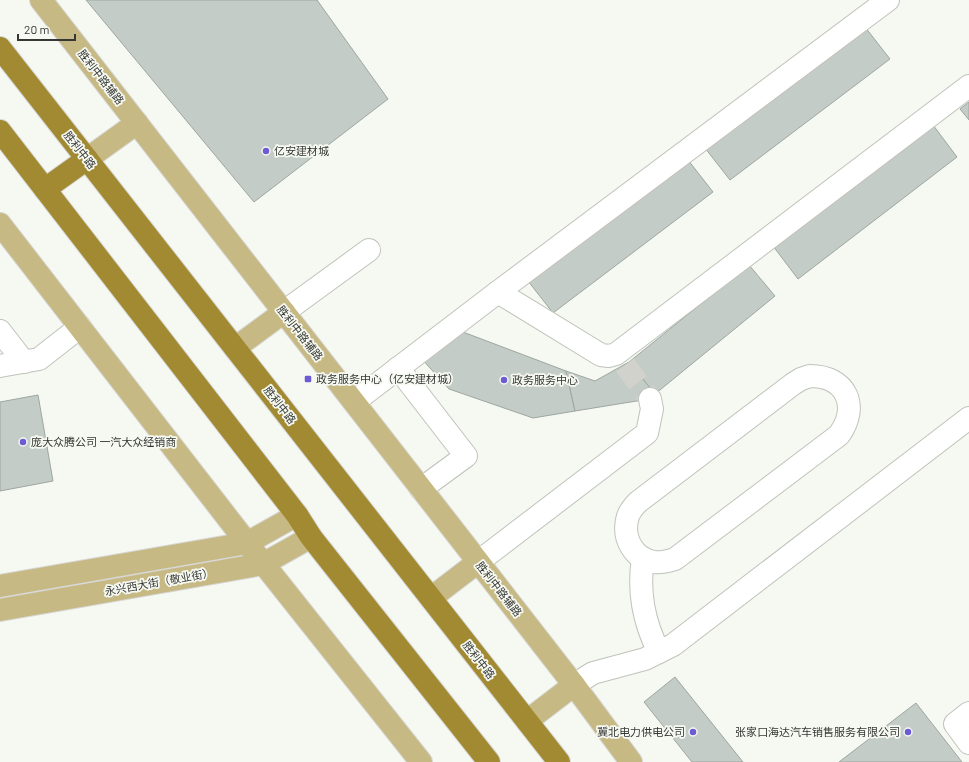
<svg xmlns="http://www.w3.org/2000/svg" width="969" height="762" font-family="Barlow,'Noto Sans SC',sans-serif">
  <style>
    .building { fill: #c4ccc7; stroke: #9da6a0 }
    .lines { fill: none; stroke-linecap: round; stroke-linejoin: round }
    .minor-tunnel { stroke: #d0d2cb; stroke-width: 22; stroke-dasharray: 22 11; stroke-linecap: butt }
    .minor-casing { stroke: #c0c3bb; stroke-width: 24 }
    .major-casing { stroke: #d7d7d6; stroke-width: 24 }
    .highway-casing { stroke: #d7d7d6; stroke-width: 24 }
    .minor { stroke: #fff; stroke-width: 22 }
    .major { stroke: #c7b984; stroke-width: 22 }
    .highway { stroke: #a28a32; stroke-width: 22 }
    .poi-dot { fill: #6d5ad4; stroke: #f6f9f1; stroke-width: 1.5 }
    .labels { text-anchor: middle; stroke-width: 3.5; stroke-linejoin: round; paint-order: stroke }
    .street-label { font-size: 11px; fill: #363734; stroke: #f6f9f1 }
    .poi-label { font-size: 11px; fill: #363734; stroke: #f6f9f1; text-anchor: start }
  </style>
  <rect width="100%" height="100%" fill="#f6f9f1"/>
  <g class="building">
    <path d="M86 0H317L388 99 254 202Z"/>
    <path d="M865 27 890 59 730 180 705 148Z"/>
    <path d="M969 102V120L960 109Z"/>
    <path d="M933 125 957 157 798 279 773 246Z"/>
    <path d="M688 160 713 192 553 313 528 281Z"/>
    <path d="M749 265 775 296 655 394 629 362Z"/>
    <path d="M455 329 566 371 575 411 533 418 449 389 421 358Z"/>
    <path d="M629 362 655 394V398L575 411 566 371 595 381Z"/>
    <path d="M38 395 53 481 0 491V402Z"/>
    <path d="M675 677 743 762H692L644 702Z"/>
    <path d="M916 703 962 762H839Z"/>
  </g>
  <g class="lines">
    <path class="minor-tunnel" d="M625 365 650 399"/>
    <g class="minor-casing">
      <g id="minor">
        <path d="M498 292 601 355 609 356 616 354 969 86"/>
        <path d="M284 312 369 250"/>
        <path d="M0 331 24 362"/>
        <path d="M0 366 39 359 80 327"/>
        <path d="M398 368 466 456 421 489"/>
        <path d="M810 376C846 376 860 406 839 435L675 559C668 561 662 563 654 562 634 559 623 539 627 520 628 513 633 507 638 502L793 384 801 379Z"/>
        <path d="M354 402 494 295 888 0"/>
        <path d="M643 558C638 590 644 623 659 652"/>
        <path d="M478 562 647 433 652 409 650 399"/>
        <path d="M574 685 593 673 645 659 673 645 969 418"/>
        <path d="M969 713 955 724 969 743"/>
      </g>
    </g>
    <g class="major-casing">
      <g id="major">
        <path d="M41 0 574 685 631 762"/>
        <path d="M87 159 137 123"/>
        <path d="M0 224 247 543 421 762"/>
        <path d="M235 348 284 312"/>
        <path d="M0 586 247 543 297 515"/>
        <path d="M431 598 478 562"/>
        <path d="M0 610 263 564 311 537"/>
        <path d="M527 721 574 685"/>
      </g>
    </g>
    <g class="highway-casing">
      <g id="highway">
        <path d="M0 48 559 762"/>
        <path d="M0 131 297 515 311 537 489 762"/>
        <path d="M45 189 87 159"/>
      </g>
    </g>
    <use href="#minor" class="minor"/>
    <use href="#major" class="major"/>
    <use href="#highway" class="highway"/>
  </g>
  <g class="poi-dot">
    <circle cx="266" cy="151" r="4"/>
    <rect x="304" y="375" width="8" height="8" rx="2"/>
    <circle cx="504" cy="380" r="4"/>
    <circle cx="23" cy="442" r="4"/>
    <circle cx="693" cy="732" r="4"/>
    <circle cx="908" cy="732" r="4"/>
  </g>
  <g class="labels">
    <g class="street-label">
      <text transform="translate(101 77) rotate(52)" y="4">胜利中路辅路</text>
      <text transform="translate(80 150) rotate(52)" y="4">胜利中路</text>
      <text transform="translate(300 333) rotate(52)" y="4">胜利中路辅路</text>
      <text transform="translate(280 405) rotate(52)" y="4">胜利中路</text>
      <text transform="translate(159 582) rotate(-10)" y="4">永兴西大街（敬业街）</text>
      <text transform="translate(499 589) rotate(52)" y="4">胜利中路辅路</text>
      <text transform="translate(479 660) rotate(52)" y="4">胜利中路</text>
    </g>
    <g class="poi-label">
      <text x="274" y="155">亿安建材城</text>
      <text x="316" y="383">政务服务中心（亿安建材城）</text>
      <text x="512" y="384">政务服务中心</text>
      <text x="31" y="446">庞大众腾公司 一汽大众经销商</text>
      <text x="685" y="736" text-anchor="end">冀北电力供电公司</text>
      <text x="900" y="736" text-anchor="end">张家口海达汽车销售服务有限公司</text>
    </g>
  </g>
  <path d="M18 34v6h57v-6" fill="none" stroke="#363734" stroke-width="2"/>
  <text x="24" y="34" font-size="12" fill="#363734" stroke="#f6f9f1" stroke-width="3" paint-order="stroke">20 m</text>
</svg>
